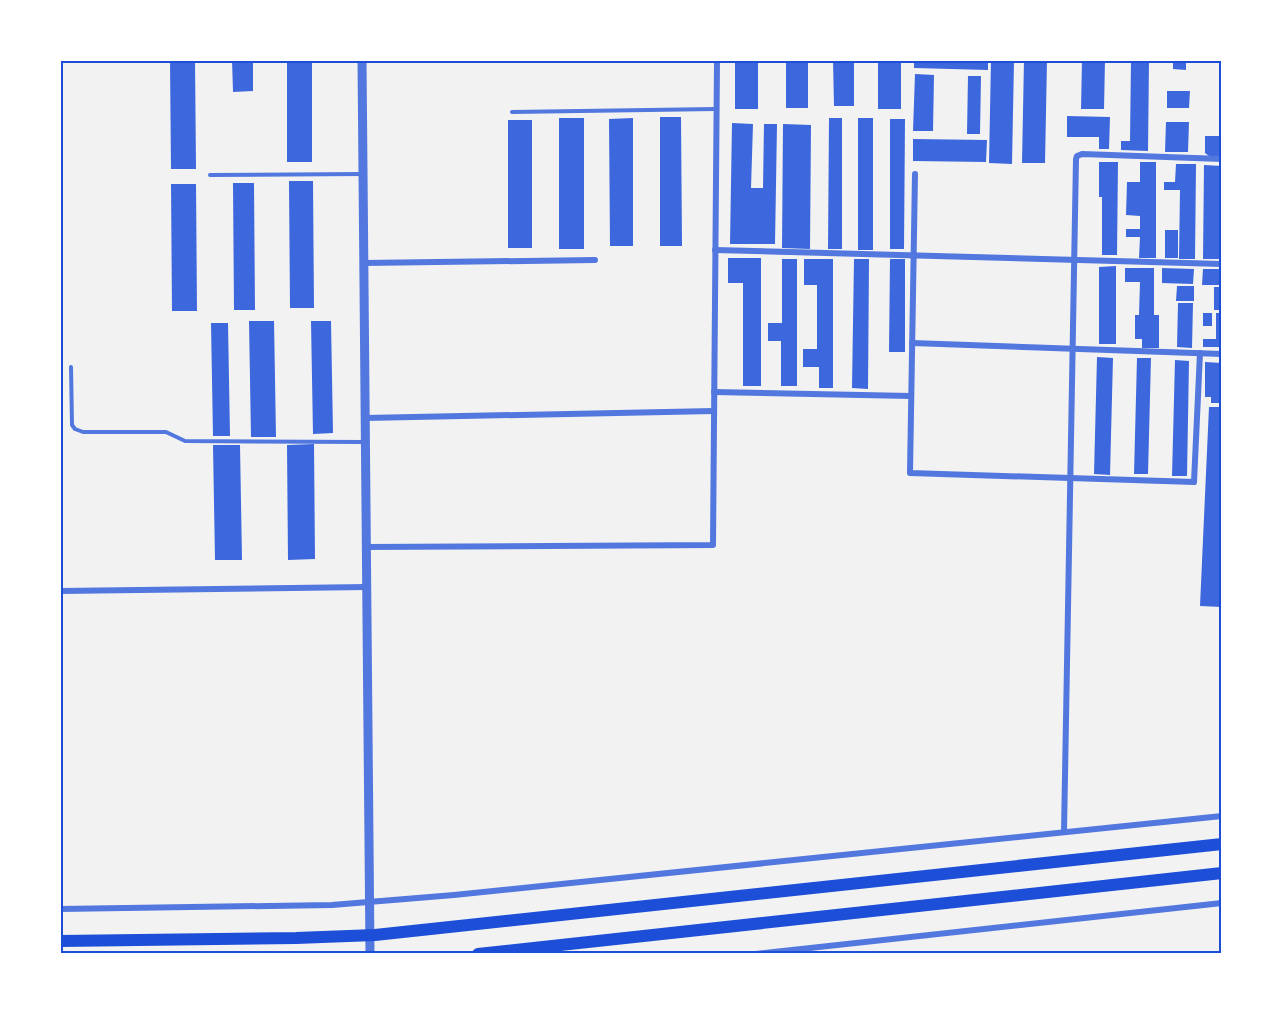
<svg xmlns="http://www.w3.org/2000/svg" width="1282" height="1014" font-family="Signika,sans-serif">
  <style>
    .building { fill: #3d67dc }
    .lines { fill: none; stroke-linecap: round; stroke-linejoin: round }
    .service { stroke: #5277de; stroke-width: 4 }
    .minor { stroke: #5277de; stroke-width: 6 }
    .tertiary { stroke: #5277de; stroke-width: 9 }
    .trunk { stroke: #1d4ed8; stroke-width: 12 }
    .neatline { fill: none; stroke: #1d4ed8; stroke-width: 2 }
  </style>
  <rect width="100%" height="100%" fill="#f2f2f2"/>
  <g class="building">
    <path d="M170 60H195L196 169H171Z"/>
    <path d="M232 60H253V91L233 92Z"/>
    <rect x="287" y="60" width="25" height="102"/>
    <rect x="735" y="60" width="23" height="49"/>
    <rect x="786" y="60" width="22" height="48"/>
    <path d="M833 60H854V106H834Z"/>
    <rect x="878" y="60" width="23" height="49"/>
    <path d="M914 60H988V70L914 68Z"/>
    <path d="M991 60H1014L1012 164 989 163Z"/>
    <path d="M1024 60H1047L1045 163H1022Z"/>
    <path d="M1082 60H1105L1104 109H1081Z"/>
    <path d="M1131 60H1149L1148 151 1121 150V141H1130Z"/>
    <path d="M1173 60H1186V70L1173 69Z"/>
    <path d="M915 74 934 75 933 131H913Z"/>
    <path d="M968 76H981L980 134H967Z"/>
    <path d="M1167 91H1190L1189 108H1167Z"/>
    <path d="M1067 116 1110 117 1109 149H1099V137H1067Z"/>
    <path d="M660 117H681L682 246H660Z"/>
    <rect x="559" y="118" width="25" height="131"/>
    <path d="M633 118V246H610L609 119Z"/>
    <path d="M829 118H842V249H828Z"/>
    <rect x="858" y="118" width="15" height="132"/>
    <path d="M890 119H905L904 249H890Z"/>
    <rect x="508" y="120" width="24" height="128"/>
    <path d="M1166 122H1189L1188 152H1165Z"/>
    <path d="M732 123 753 124 751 188H763L764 124H777L775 244H730Z"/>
    <path d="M783 124 811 125 810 249 782 248Z"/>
    <path d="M1205 136H1222V156H1209L1205 153Z"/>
    <path d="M913 139 987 140 986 162 913 161Z"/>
    <path d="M1099 162H1118L1117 255H1102V197H1099Z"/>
    <path d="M1140 162H1156V258H1139L1140 237H1126V229H1140V216L1126 215 1127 182H1140Z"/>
    <path d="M1176 164H1196L1195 259H1179L1180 190H1164V182H1175Z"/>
    <path d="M1204 165 1222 166V259H1203Z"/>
    <path d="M289 181H313L314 308H290Z"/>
    <path d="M233 183H254L255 310H234Z"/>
    <path d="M171 184H196L197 311H172Z"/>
    <rect x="1165" y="230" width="13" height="28"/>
    <path d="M728 258H761V386H743V283H728Z"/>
    <path d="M782 259H797V386H781V341H768V323H782Z"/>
    <path d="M804 259H833V388H819V367H803V349H817V285H804Z"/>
    <path d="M854 259H869L868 389 852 388Z"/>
    <path d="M890 259H905V352H889Z"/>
    <path d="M1116 266V344H1099V267Z"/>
    <path d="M1125 268H1154V315H1159V348H1142V339H1135V315H1139L1140 282H1125Z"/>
    <path d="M1162 268 1194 269 1193 284 1162 283Z"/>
    <path d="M1203 269H1222V285H1202Z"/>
    <path d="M1177 286H1194V301H1176Z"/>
    <rect x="1214" y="287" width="8" height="23"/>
    <path d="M1178 303H1193L1192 348 1177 347Z"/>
    <rect x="1203" y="313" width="9" height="13"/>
    <path d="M1216 313H1222V347H1203V339H1216Z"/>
    <path d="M249 321H274L276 437H251Z"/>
    <path d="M311 321H331L333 433 313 434Z"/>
    <path d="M211 323H228L230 436H213Z"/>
    <path d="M1097 357 1113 358 1110 475 1094 474Z"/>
    <path d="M1137 358H1151L1148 474H1134Z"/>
    <path d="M1175 360 1189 361 1187 476H1172Z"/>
    <path d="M1205 362 1222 363V403H1211V397H1205Z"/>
    <path d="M1209 407H1222V607L1200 606Z"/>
    <path d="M314 444 315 559 288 560 287 445Z"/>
    <path d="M213 445H240L242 560H215Z"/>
  </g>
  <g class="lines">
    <g class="service">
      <path d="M512 112 716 109"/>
      <path d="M210 175 363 174"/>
      <path d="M71 367 72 425 75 429 83 432H166L185 441 364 442"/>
    </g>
    <g class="minor">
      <path d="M915 174 910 473 1194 482 1200 353"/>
      <path d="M715 250 1222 264"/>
      <path d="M364 263 595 260"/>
      <path d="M912 343 1222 354"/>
      <path d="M714 392 911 396"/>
      <path d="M365 418 714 411"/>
      <path d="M366 547 713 545 717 60"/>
      <path d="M60 591 367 587"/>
      <path d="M1064 832 1076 159 1077 156 1082 154 1222 159"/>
      <path d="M60 909 332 905 454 895 1222 816"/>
      <path d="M756 954 1222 903"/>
    </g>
    <path class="tertiary" d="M362 60 370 954"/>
    <g class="trunk">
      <path d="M60 941 296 938 375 935 1222 844"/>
      <path d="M478 954 1222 873"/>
    </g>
  </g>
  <rect width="1282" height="1014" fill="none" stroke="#ffffff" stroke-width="123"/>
  <rect x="62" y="62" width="1158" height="890" class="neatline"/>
</svg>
